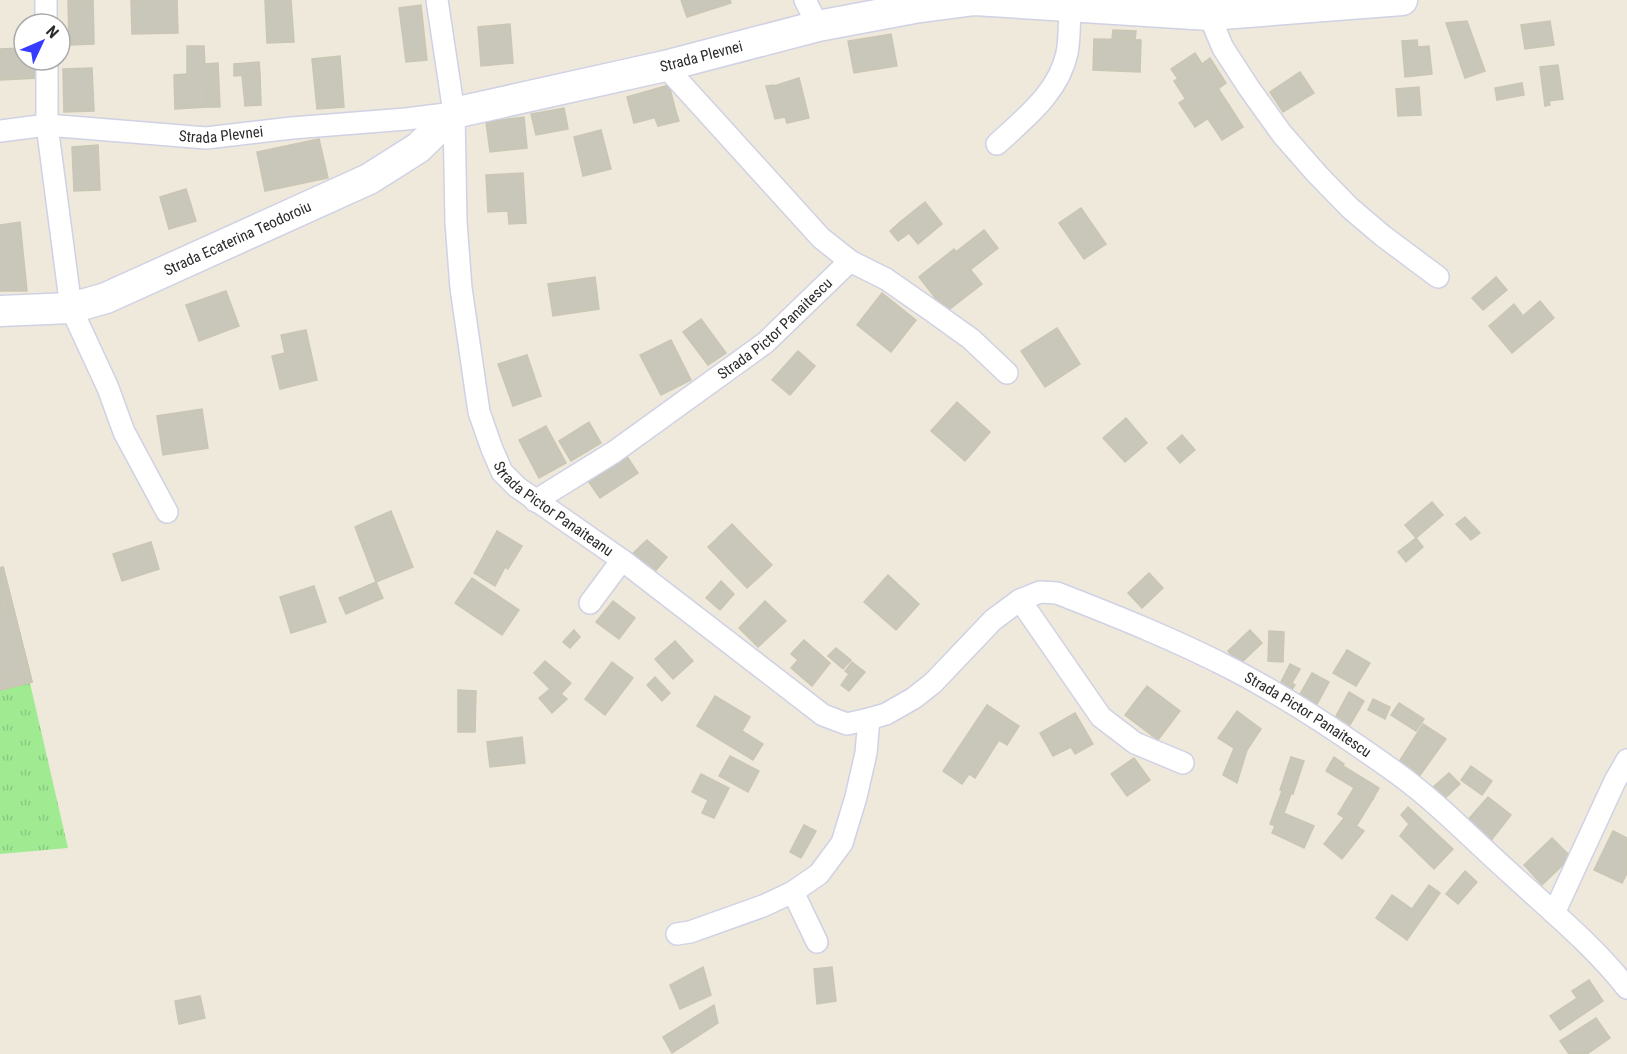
<svg xmlns="http://www.w3.org/2000/svg" width="1627" height="1054" font-family="'Roboto Condensed',sans-serif">
  <style>
    .grass { fill: url(#grass-tufts) }
    .building { fill: #c9c7ba; stroke: #cac6b4; stroke-width: 1.5 }
    .lines { fill: none; stroke-linecap: round; stroke-linejoin: round }
    .street-casing { stroke: #d0d1e5; stroke-width: 24 }
    .secondary-casing { stroke: #d0d1e5; stroke-width: 33 }
    .street { stroke: #fff; stroke-width: 21 }
    .secondary { stroke: #fff; stroke-width: 30 }
    .labels { text-anchor: middle; stroke-width: 4.5; stroke-linejoin: round; paint-order: stroke }
    .street-label { font-size: 15px; fill: #2b2b2b; stroke: #fff }
  </style>
  <defs>
    <pattern id="grass-tufts" width="24" height="20" patternUnits="userSpaceOnUse" patternTransform="scale(1.5)"><rect width="24" height="20" fill="#a0eb92"/><path d="M3 7l-1-3M5 7V3M7 7l1-3M15 17l-1-3M17 17v-4M19 17l1-3" fill="none" stroke="#8aca7e"/></pattern>
  </defs>
  <rect width="100%" height="100%" fill="#eee9db"/>
  <path class="grass" d="M30 683 68 848 0 854V690Z"/>
  <g class="building">
    <path d="M68 0H93L94 44 69 45Z"/>
    <path d="M131 0H177L178 33 132 34Z"/>
    <path d="M265 0H291L294 42 267 43Z"/>
    <path d="M681 0H730L731 3 687 17Z"/>
    <path d="M421 5 427 60 406 62 399 8Z"/>
    <path d="M1467 21 1485 71 1465 78 1446 23Z"/>
    <path d="M1550 21 1554 45 1525 49 1521 25Z"/>
    <path d="M510 24 513 63 481 66 478 27Z"/>
    <path d="M1113 30 1136 31 1135 40 1112 39Z"/>
    <path d="M891 34 897 66 854 73 848 41Z"/>
    <path d="M1094 39 1141 40 1140 72 1093 70Z"/>
    <path d="M1417 40 1418 47 1429 46 1432 74 1405 77 1402 41Z"/>
    <path d="M187 46H204L207 107 175 109 174 75 187 74Z"/>
    <path d="M24 48V60H38L39 78 0 80V49Z"/>
    <path d="M1195 53 1202 64 1178 79 1171 69Z"/>
    <path d="M340 56 344 107 317 109 312 59Z"/>
    <path d="M1210 58 1226 83 1218 89 1202 64Z"/>
    <path d="M259 62 260 74 234 76V64Z"/>
    <path d="M218 63 220 107H208L205 64Z"/>
    <path d="M1202 64 1229 105 1201 123 1174 81Z"/>
    <path d="M1558 65 1563 99 1549 101 1550 105 1545 106 1540 67Z"/>
    <path d="M92 68 94 111 64 112 63 69Z"/>
    <path d="M1300 72 1314 93 1283 112 1270 92Z"/>
    <path d="M260 74 261 105 245 106 242 75Z"/>
    <path d="M799 78 809 118 787 123 785 117 775 119 766 86 774 85V86Z"/>
    <path d="M1522 83 1524 95 1497 100 1495 88Z"/>
    <path d="M669 85 676 112 634 123 627 97Z"/>
    <path d="M1419 87 1421 115 1398 116 1396 89Z"/>
    <path d="M1185 99 1201 123 1195 127 1179 103Z"/>
    <path d="M1229 105 1243 127 1222 140 1208 119Z"/>
    <path d="M564 108 568 129 536 135 531 114Z"/>
    <path d="M676 112 679 121 658 126 655 118Z"/>
    <path d="M524 117 527 148 490 152 486 122Z"/>
    <path d="M601 130 611 169 583 176 574 137Z"/>
    <path d="M319 139 328 178 265 191 257 152Z"/>
    <path d="M98 145 100 190 74 191 72 147Z"/>
    <path d="M523 173 526 223 509 224 508 211 488 212 486 175Z"/>
    <path d="M186 189 196 221 169 229 160 197Z"/>
    <path d="M925 202 942 224 918 244 900 222Z"/>
    <path d="M1081 208 1106 244 1084 259 1059 223Z"/>
    <path d="M20 222 27 291H0V225Z"/>
    <path d="M900 222 909 233 898 241 890 231Z"/>
    <path d="M984 230 998 248 970 270 956 252Z"/>
    <path d="M954 249 982 284 946 312 919 277Z"/>
    <path d="M595 277 599 309 553 316 548 284Z"/>
    <path d="M1496 277 1507 290 1483 310 1472 298Z"/>
    <path d="M226 291 239 326 199 341 186 305Z"/>
    <path d="M882 293 916 320 891 352 857 325Z"/>
    <path d="M1540 301 1554 318 1512 353 1489 326 1514 304 1523 316Z"/>
    <path d="M701 319 726 353 708 365 683 332Z"/>
    <path d="M1057 328 1080 364 1045 387 1021 351Z"/>
    <path d="M306 330 317 380 280 389 272 356 285 353 281 335Z"/>
    <path d="M671 340 691 380 661 395 640 355Z"/>
    <path d="M798 351 815 366 790 395 772 380Z"/>
    <path d="M527 355 541 396 513 406 498 364Z"/>
    <path d="M957 402 990 432 965 461 931 431Z"/>
    <path d="M202 409 208 448 163 455 157 416Z"/>
    <path d="M1126 418 1147 443 1125 462 1103 438Z"/>
    <path d="M589 422 601 443 571 461 559 441Z"/>
    <path d="M546 426 566 463 539 478 519 440Z"/>
    <path d="M1182 435 1195 450 1180 463 1167 448Z"/>
    <path d="M624 452 638 473 600 498 586 478Z"/>
    <path d="M1432 502 1443 515 1416 538 1405 525Z"/>
    <path d="M391 511 413 567 376 582 355 527Z"/>
    <path d="M1465 517 1480 533 1471 540 1456 524Z"/>
    <path d="M732 524 772 565 747 588 708 547Z"/>
    <path d="M497 531 522 546 508 569 484 555Z"/>
    <path d="M1416 538 1423 547 1406 562 1398 552Z"/>
    <path d="M647 540 667 557 652 575 627 559Z"/>
    <path d="M151 542 159 569 122 581 113 554Z"/>
    <path d="M484 555 505 567 495 586 474 573Z"/>
    <path d="M3 567 32 682 0 690V568Z"/>
    <path d="M3 567 32 682 0 690V568Z"/>
    <path d="M3 567 32 682 0 690V568Z"/>
    <path d="M1149 573 1163 588 1142 608 1128 593Z"/>
    <path d="M0 574 25 674 0 680Z"/>
    <path d="M888 575 919 604 896 630 864 602Z"/>
    <path d="M472 578 519 610 502 635 455 603Z"/>
    <path d="M721 581 734 594 720 610 706 598Z"/>
    <path d="M376 582 383 598 346 614 339 598Z"/>
    <path d="M314 586 326 622 291 633 280 597Z"/>
    <path d="M613 601 635 618 619 639 596 622Z"/>
    <path d="M765 601 786 621 758 647 739 628Z"/>
    <path d="M574 630 580 637 570 648 563 642Z"/>
    <path d="M1250 630 1262 643 1240 664 1228 651Z"/>
    <path d="M1269 631 1284 632 1283 662 1268 661Z"/>
    <path d="M804 640 830 663 812 686 791 668 798 660 791 654Z"/>
    <path d="M675 641 693 661 673 679 655 659Z"/>
    <path d="M836 648 851 660 843 669 828 656Z"/>
    <path d="M1347 650 1370 663 1356 686 1333 673Z"/>
    <path d="M545 661 571 683 561 694 567 699 552 713 539 698 550 689 534 673Z"/>
    <path d="M612 662 633 678 605 715 585 699Z"/>
    <path d="M852 662 865 672 849 691 841 685 849 674 845 671Z"/>
    <path d="M1290 664 1300 669 1292 683 1295 685 1289 694 1278 688Z"/>
    <path d="M1312 673 1329 682 1316 706 1299 696Z"/>
    <path d="M655 677 670 693 662 701 647 685Z"/>
    <path d="M1147 686 1180 711 1158 740 1125 715Z"/>
    <path d="M458 690 476 691 475 732H458Z"/>
    <path d="M1349 692 1364 701 1350 725 1336 716Z"/>
    <path d="M715 696 750 717 742 731 763 744 753 760 697 726Z"/>
    <path d="M1373 699 1390 707 1385 719 1368 710Z"/>
    <path d="M1399 703 1424 719 1416 731 1391 715Z"/>
    <path d="M987 705 1019 726 1007 745 999 740 975 778 969 774 962 784 943 771Z"/>
    <path d="M1237 711 1261 729 1247 750 1237 783 1223 775 1234 748 1218 738Z"/>
    <path d="M1075 713 1093 744 1075 754 1071 747 1053 756 1040 733Z"/>
    <path d="M1423 724 1446 739 1418 778 1397 765Z"/>
    <path d="M522 737 525 763 490 767 487 742Z"/>
    <path d="M730 756 759 771 748 792 719 776Z"/>
    <path d="M1291 757 1304 761 1293 794 1280 790Z"/>
    <path d="M1334 757 1344 764 1336 777 1326 771Z"/>
    <path d="M1134 758 1150 780 1127 796 1111 774Z"/>
    <path d="M1343 766 1379 788 1373 799 1336 777Z"/>
    <path d="M1471 766 1492 781 1482 795 1461 780Z"/>
    <path d="M1449 773 1460 784 1443 800 1432 788Z"/>
    <path d="M701 774 729 788 714 818 702 813 708 800 692 792Z"/>
    <path d="M1354 788 1373 799 1357 825 1338 814Z"/>
    <path d="M1282 791 1291 794 1284 813 1281 812 1275 826 1270 824Z"/>
    <path d="M1488 797 1511 815 1490 842 1466 822Z"/>
    <path d="M1408 807 1453 849 1434 869 1400 836 1409 824 1401 815Z"/>
    <path d="M1281 812 1314 826 1304 848 1272 833Z"/>
    <path d="M1344 818 1364 831 1342 859 1324 844Z"/>
    <path d="M804 825 816 831 801 858 790 852Z"/>
    <path d="M1613 831 1627 838V873L1622 883 1594 870Z"/>
    <path d="M1552 838 1571 857 1542 885 1524 865Z"/>
    <path d="M1465 871 1477 882 1458 904 1446 894Z"/>
    <path d="M1429 885 1440 893 1407 940 1376 918 1392 895 1412 909Z"/>
    <path d="M703 967 711 995 680 1009 670 985Z"/>
    <path d="M832 967 836 1001 817 1004 814 969Z"/>
    <path d="M1589 980 1603 1001 1560 1030 1550 1016 1577 998 1572 991Z"/>
    <path d="M200 996 205 1018 179 1024 175 1001Z"/>
    <path d="M714 1005 718 1023 672 1053 663 1037Z"/>
    <path d="M1596 1018 1610 1038 1587 1054H1569L1560 1041Z"/>
  </g>
  <g class="lines">
    <g class="street-casing">
      <g id="street">
        <path d="M46 0V24"/>
        <path id="s1" d="M437 0 454 113 456 222 461 288 479 412 492 449 502 472 517 487 622 560 823 715 847 724 869 719 886 714 914 698 933 683 993 620 1020 600 1040 592 1057 593C1116 616 1176 640 1232 669 1290 699 1345 736 1398 774 1438 803 1473 840 1510 873 1550 910 1593 945 1627 988"/>
        <path d="M805 0 818 26"/>
        <path d="M1209 15 1223 48 1249 88 1282 134 1317 174 1350 208 1383 236 1438 277"/>
        <path d="M47 60V125L71 308 108 388 124 432 167 512"/>
        <path d="M665 66 821 238 850 261 886 279 932 311 971 339 1007 373"/>
        <path id="s2" d="M0 131 47 125 206 138 292 128 406 119 454 113"/>
        <path d="M997 144C1025 118 1059 92 1067 53 1070 38 1069 21 1070 6"/>
        <path id="s3" d="M535 501 614 452 765 343 850 261"/>
        <path d="M1020 600 1101 717 1135 743 1183 763"/>
        <path d="M590 603 622 560"/>
        <path d="M793 892 817 942"/>
        <path d="M1554 913 1615 781 1627 760"/>
        <path d="M677 934 690 932 763 906 793 892 819 874 842 843 856 797 866 753 869 719"/>
      </g>
    </g>
    <g class="secondary-casing">
      <g id="secondary">
        <path id="s4" d="M0 311 71 308 106 298 369 179 418 148 454 113 665 66 818 26 914 8 975 0 1209 15 1402 0"/>
      </g>
    </g>
    <use href="#street" class="street"/>
    <use href="#secondary" class="secondary"/>
  </g>
  <g class="labels">
    <g class="street-label">
      <text dy="5" stroke="none"><textPath href="#s4" startOffset="758">Strada Plevnei</textPath></text>
      <text dy="5" stroke="none"><textPath href="#s2" startOffset="222">Strada Plevnei</textPath></text>
      <text dy="5" stroke="none"><textPath href="#s4" startOffset="252">Strada Ecaterina Teodoroiu</textPath></text>
      <text dy="5" stroke="none"><textPath href="#s3" startOffset="296">Strada Pictor Panaitescu</textPath></text>
      <text dy="5" stroke="none"><textPath href="#s1" startOffset="542">Strada Pictor Panaiteanu</textPath></text>
      <text dy="5" stroke="none"><textPath href="#s1" startOffset="1443">Strada Pictor Panaitescu</textPath></text>
    </g>
  </g>
  <g transform="translate(42 42) rotate(46)"><circle r="28" fill="#ffffff" stroke="#aaaaaa" stroke-width="1.5"/>
  <path d="M0-4.5L10 22L0 15L-10 22Z" fill="#373aff"/>
  <text y="-9" font-size="16" font-weight="bold" text-anchor="middle" fill="#2b2b2b">N</text>
  </g>
</svg>
